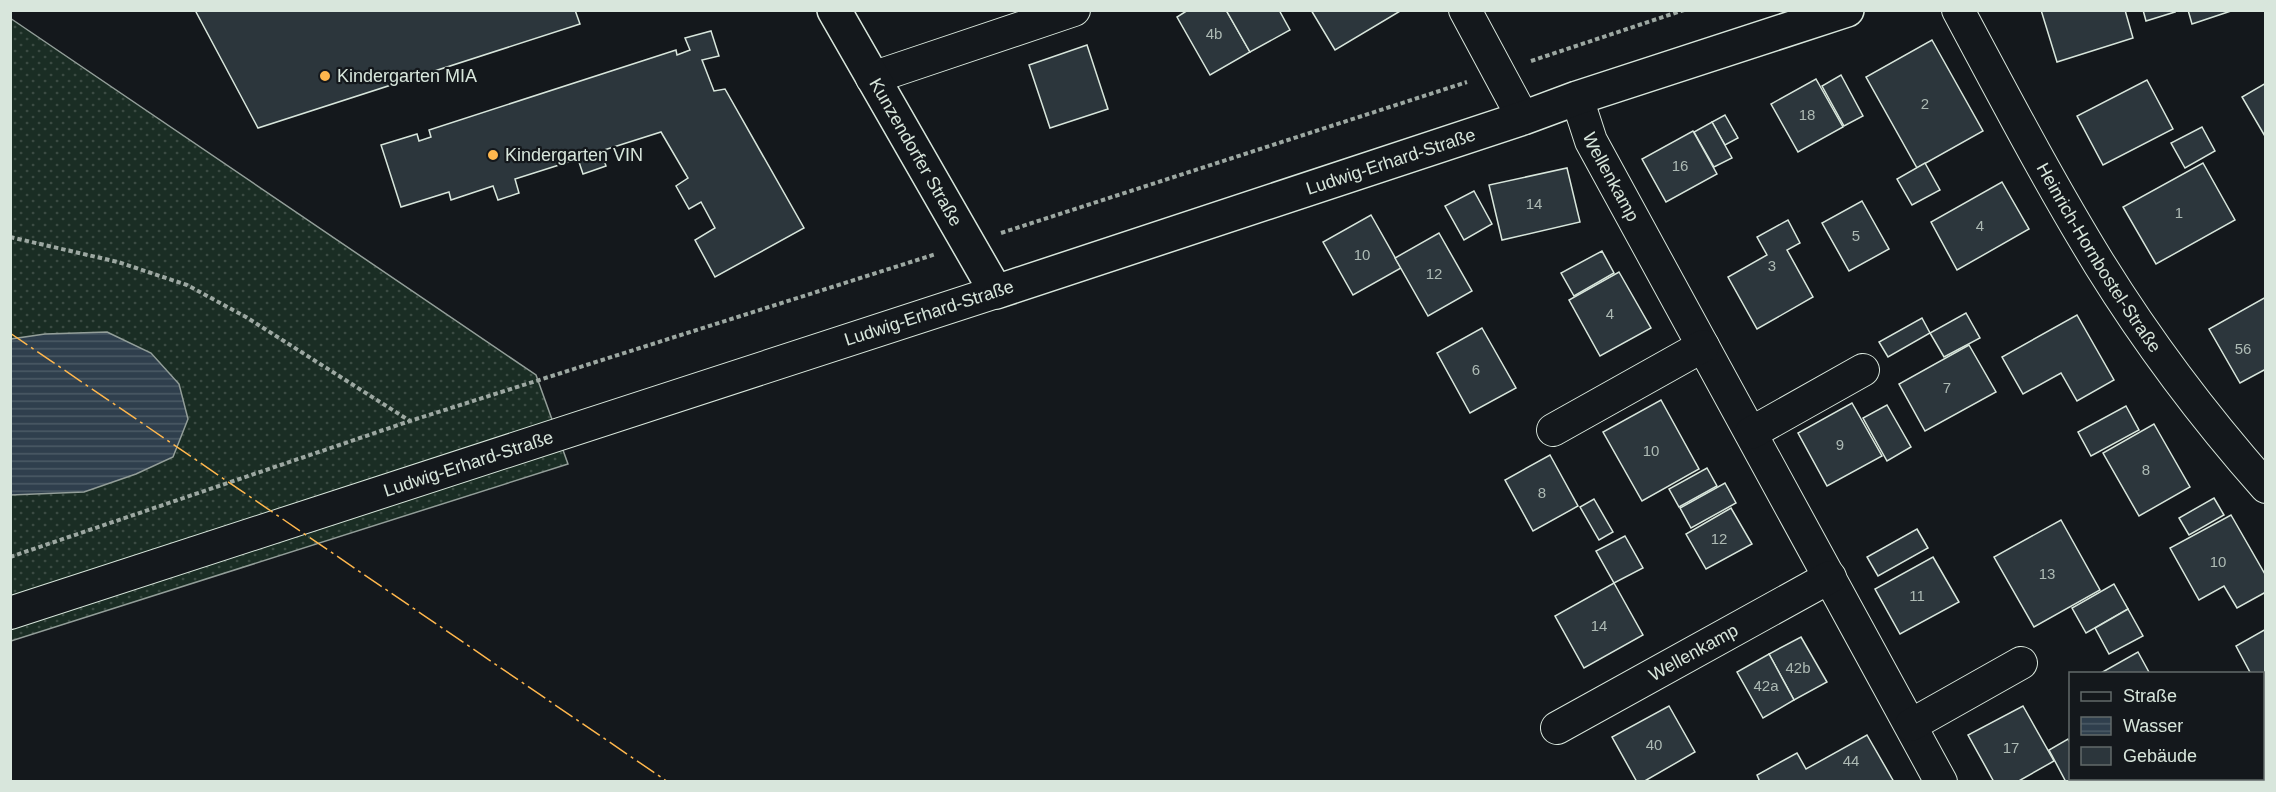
<svg xmlns="http://www.w3.org/2000/svg" width="2276" height="792" font-family="Helvetica,sans-serif">
  <style>
    .grass { fill: url(#grass-dots); stroke: #939e99; stroke-width: 1.5 }
    .water { fill: url(#water-rules); stroke: #939e99; stroke-width: 1.5 }
    .building { fill: #2c363c; stroke: #d8e6dc; stroke-width: 1.5 }
    .lines { fill: none; stroke-linecap: round; stroke-linejoin: round }
    .minor-casing { stroke: #d8e6dc; stroke-width: 34 }
    .tertiary-casing { stroke: #d8e6dc; stroke-width: 36 }
    .path { stroke: #9da8a2; stroke-width: 4; stroke-dasharray: 4.5 3; stroke-linecap: butt }
    .minor { stroke: #14181c; stroke-width: 32 }
    .tertiary { stroke: #14181c; stroke-width: 33 }
    .power { stroke: #ffb74d; stroke-width: 1.5; stroke-dasharray: 21 4.5 3 4.5; stroke-linecap: butt }
    .poi-dot { fill: #ffb74d; stroke: #14181c; stroke-width: 2 }
    .labels { text-anchor: middle; stroke-width: 4.5; stroke-linejoin: round; paint-order: stroke }
    .number-label { font-size: 15px; fill: #adbab4 }
    .poi-label { font-size: 18px; fill: #d8e6dc; stroke: #14181c; text-anchor: start }
    .street-label { font-size: 18px; fill: #d8e6dc; stroke: #14181c }
  </style>
  <defs>
    <pattern id="grass-dots" width="8" height="8" patternUnits="userSpaceOnUse" patternTransform="scale(1.5)"><rect width="8" height="8" fill="#1a2d24"/><path d="M2 2h.1M6 6h.1" fill="none" stroke="#3b4b43" stroke-width="1.8" stroke-linecap="round"/></pattern>
    <pattern id="water-rules" width="6" height="5" patternUnits="userSpaceOnUse" patternTransform="scale(1.5)"><rect width="6" height="5" fill="#2f3f4d"/><path d="M0 2.5h6" fill="none" stroke="#4c5b66"/></pattern>
  </defs>
  <rect width="100%" height="100%" fill="#14181c"/>
  <path class="grass" d="M10 18 536 375 568 464 11 641Z"/>
  <path class="water" d="M107 332 151 353 179 384 188 419 173 457 136 474 84 492 11 495V339L45 334Z"/>
  <g class="building">
    <path d="M195 10H575L580 24 258 128Z"/>
    <path d="M1188 10H1226L1250 52 1210 75 1177 17Z"/>
    <path d="M1226 10H1279L1290 30 1250 52Z"/>
    <path d="M1311 10H1402L1335 50Z"/>
    <path d="M2041 10H2125L2133 38 2057 62Z"/>
    <path d="M2143 10H2174L2175 12 2146 21Z"/>
    <path d="M2188 10H2234L2192 24Z"/>
    <path d="M711 31 719 56 702 60 714 91 725 89 804 228 715 277 695 240 715 228 701 202 689 209 676 186 688 178 661 132 601 151 606 166 583 174 578 159 515 179 519 193 498 200 493 186 451 200 449 192 401 207 381 145 417 134 419 141 431 137 429 130 676 50 677 55 690 50 685 38Z"/>
    <path d="M1932 40 1983 131 1917 168 1866 77Z"/>
    <path d="M1087 45 1108 109 1050 128 1029 65Z"/>
    <path d="M1841 75 1863 116 1844 126 1822 86Z"/>
    <path d="M1816 79 1843 127 1798 152 1771 104Z"/>
    <path d="M2147 80 2173 129 2103 165 2077 116Z"/>
    <path d="M2266 83V138L2242 97Z"/>
    <path d="M1725 115 1738 138 1725 145 1712 122Z"/>
    <path d="M1712 122 1732 158 1714 167 1694 132Z"/>
    <path d="M2202 127 2215 151 2185 168 2171 143Z"/>
    <path d="M1693 131 1717 174 1666 202 1642 159Z"/>
    <path d="M1925 163 1940 190 1912 205 1897 179Z"/>
    <path d="M2203 163 2235 220 2156 264 2123 207Z"/>
    <path d="M1567 168 1580 222 1502 240 1489 185Z"/>
    <path d="M2002 182 2029 229 1957 270 1931 222Z"/>
    <path d="M1474 191 1492 224 1464 240 1445 206Z"/>
    <path d="M1862 201 1889 249 1849 271 1822 223Z"/>
    <path d="M1371 215 1401 268 1353 295 1323 242Z"/>
    <path d="M1788 220 1800 243 1787 250 1813 297 1757 329 1728 277 1767 255 1757 237Z"/>
    <path d="M1439 233 1472 291 1428 316 1395 258Z"/>
    <path d="M1602 251 1614 273 1574 296 1561 273Z"/>
    <path d="M1619 272 1651 328 1600 356 1569 300Z"/>
    <path d="M2266 297V369L2240 383 2209 329Z"/>
    <path d="M1966 313 1980 338 1944 357 1930 333Z"/>
    <path d="M2077 315 2114 380 2077 401 2061 373 2023 394 2002 357Z"/>
    <path d="M1922 318 1930 333 1888 357 1879 342Z"/>
    <path d="M1482 328 1516 388 1470 413 1437 353Z"/>
    <path d="M1969 345 1996 392 1925 431 1899 384Z"/>
    <path d="M1661 400 1699 469 1642 501 1603 432Z"/>
    <path d="M1852 403 1882 456 1827 486 1798 433Z"/>
    <path d="M1887 405 1911 447 1887 461 1863 418Z"/>
    <path d="M2126 406 2139 430 2091 456 2078 432Z"/>
    <path d="M2154 424 2190 487 2139 516 2103 453Z"/>
    <path d="M1550 455 1578 506 1533 531 1505 480Z"/>
    <path d="M1707 468 1717 486 1679 507 1669 489Z"/>
    <path d="M1725 483 1736 503 1691 528 1680 508Z"/>
    <path d="M2214 498 2224 515 2189 535 2179 518Z"/>
    <path d="M1594 499 1613 532 1599 540 1580 507Z"/>
    <path d="M1731 508 1752 544 1706 569 1686 534Z"/>
    <path d="M2231 515 2266 576V592L2237 608 2224 586 2199 600 2170 548Z"/>
    <path d="M2061 520 2100 590 2034 627 1994 557Z"/>
    <path d="M1917 529 1928 548 1878 576 1867 557Z"/>
    <path d="M1625 536 1643 568 1614 583 1596 551Z"/>
    <path d="M1933 557 1959 602 1900 634 1875 589Z"/>
    <path d="M1614 583 1643 635 1584 668 1555 616Z"/>
    <path d="M2114 584 2128 609 2086 633 2072 608Z"/>
    <path d="M2128 609 2143 636 2109 654 2095 628Z"/>
    <path d="M2266 629V699L2262 694V674H2251L2236 646Z"/>
    <path d="M1801 637 1827 682 1794 700 1769 654Z"/>
    <path d="M2138 652 2150 674H2099Z"/>
    <path d="M1769 654 1794 700 1763 718 1737 672Z"/>
    <path d="M1669 706 1695 752 1643 782H1637L1612 737Z"/>
    <path d="M2023 706 2054 761 2017 782H1994L1968 735Z"/>
    <path d="M1867 735 1894 782H1760L1757 775 1797 753 1806 769Z"/>
    <path d="M2068 739 2070 743V778H2090L2092 782H2066L2049 750Z"/>
    <path d="M2182 778H2219L2221 782H2182Z"/>
  </g>
  <g class="lines">
    <g class="minor-casing">
      <g id="minor">
        <path d="M1465 10 1523 118"/>
        <path id="s1" d="M1958 10C2004 96 2049 182 2100 265 2149 344 2205 418 2266 487"/>
        <path d="M872 78 1074 10"/>
        <path id="s2" d="M1577 98 1591 141 1941 782"/>
        <path d="M1553 430 1703 346"/>
        <path d="M1751 433 1863 370"/>
        <path id="s3" d="M10 613 996 292"/>
        <path d="M1911 725 2021 663"/>
        <path id="s4" d="M1557 728 1830 577"/>
      </g>
    </g>
    <g class="tertiary-casing">
      <g id="tertiary">
        <path id="s5" d="M834 10 996 292 1523 118 1577 98 1847 10"/>
      </g>
    </g>
    <g class="path">
      <path d="M1531 61 1684 10"/>
      <path d="M1001 233 1467 82"/>
      <path d="M10 237 118 262 187 285 246 317 410 421"/>
      <path d="M10 557 410 421 936 254"/>
    </g>
    <use href="#minor" class="minor"/>
    <use href="#tertiary" class="tertiary"/>
    <path class="power" d="M10 333 668 782"/>
  </g>
  <g class="poi-dot">
    <circle cx="325" cy="76" r="6"/>
    <circle cx="493" cy="155" r="6"/>
  </g>
  <g class="labels">
    <g class="number-label">
      <text x="1214" y="39">4b</text>
      <text x="1925" y="109">2</text>
      <text x="1807" y="120">18</text>
      <text x="1680" y="171">16</text>
      <text x="1534" y="209">14</text>
      <text x="2179" y="218">1</text>
      <text x="1980" y="231">4</text>
      <text x="1856" y="241">5</text>
      <text x="1362" y="260">10</text>
      <text x="1772" y="271">3</text>
      <text x="1434" y="279">12</text>
      <text x="1610" y="319">4</text>
      <text x="2243" y="354">56</text>
      <text x="1476" y="375">6</text>
      <text x="1947" y="393">7</text>
      <text x="1840" y="450">9</text>
      <text x="1651" y="456">10</text>
      <text x="2146" y="475">8</text>
      <text x="1542" y="498">8</text>
      <text x="1719" y="544">12</text>
      <text x="2218" y="567">10</text>
      <text x="2047" y="579">13</text>
      <text x="1917" y="601">11</text>
      <text x="1599" y="631">14</text>
      <text x="1798" y="673">42b</text>
      <text x="1766" y="691">42a</text>
      <text x="1654" y="750">40</text>
      <text x="2011" y="753">17</text>
      <text x="1851" y="766">44</text>
    </g>
    <g class="poi-label">
      <text x="337" y="82">Kindergarten MIA</text>
      <text x="505" y="161">Kindergarten VIN</text>
    </g>
    <g class="street-label">
      <text dy="6" stroke="none"><textPath href="#s5" startOffset="164">Kunzendorfer Straße</textPath></text>
      <text dy="6" stroke="none"><textPath href="#s5" startOffset="741">Ludwig-Erhard-Straße</textPath></text>
      <text dy="6" stroke="none"><textPath href="#s2" startOffset="86">Wellenkamp</textPath></text>
      <text dy="6" stroke="none"><textPath href="#s1" startOffset="285">Heinrich-Hornbostel-Straße</textPath></text>
      <text transform="translate(929 313) rotate(-18)" y="6">Ludwig-Erhard-Straße</text>
      <text dy="6" stroke="none"><textPath href="#s3" startOffset="482">Ludwig-Erhard-Straße</textPath></text>
      <text dy="6" stroke="none"><textPath href="#s4" startOffset="156">Wellenkamp</textPath></text>
    </g>
  </g>
  <rect width="2276" height="792" fill="none" stroke="#d8e6dc" stroke-width="24"/>
  <rect x="2069" y="672" width="195" height="108" fill="#14181c" stroke="#626a69" stroke-width="1.5"/>
  <rect x="2081" y="692" width="30" height="9" fill="#14181c" stroke="#626a69" stroke-width="1.5"/>
  <text x="2123" y="702" font-size="18" fill="#d8e6dc">Straße</text>
  <rect x="2081" y="717" width="30" height="18" fill="url(#water-rules)" stroke="#626a69" stroke-width="1.5"/>
  <text x="2123" y="732" font-size="18" fill="#d8e6dc">Wasser</text>
  <rect x="2081" y="747" width="30" height="18" fill="#2c363c" stroke="#626a69" stroke-width="1.5"/>
  <text x="2123" y="762" font-size="18" fill="#d8e6dc">Gebäude</text>
</svg>
